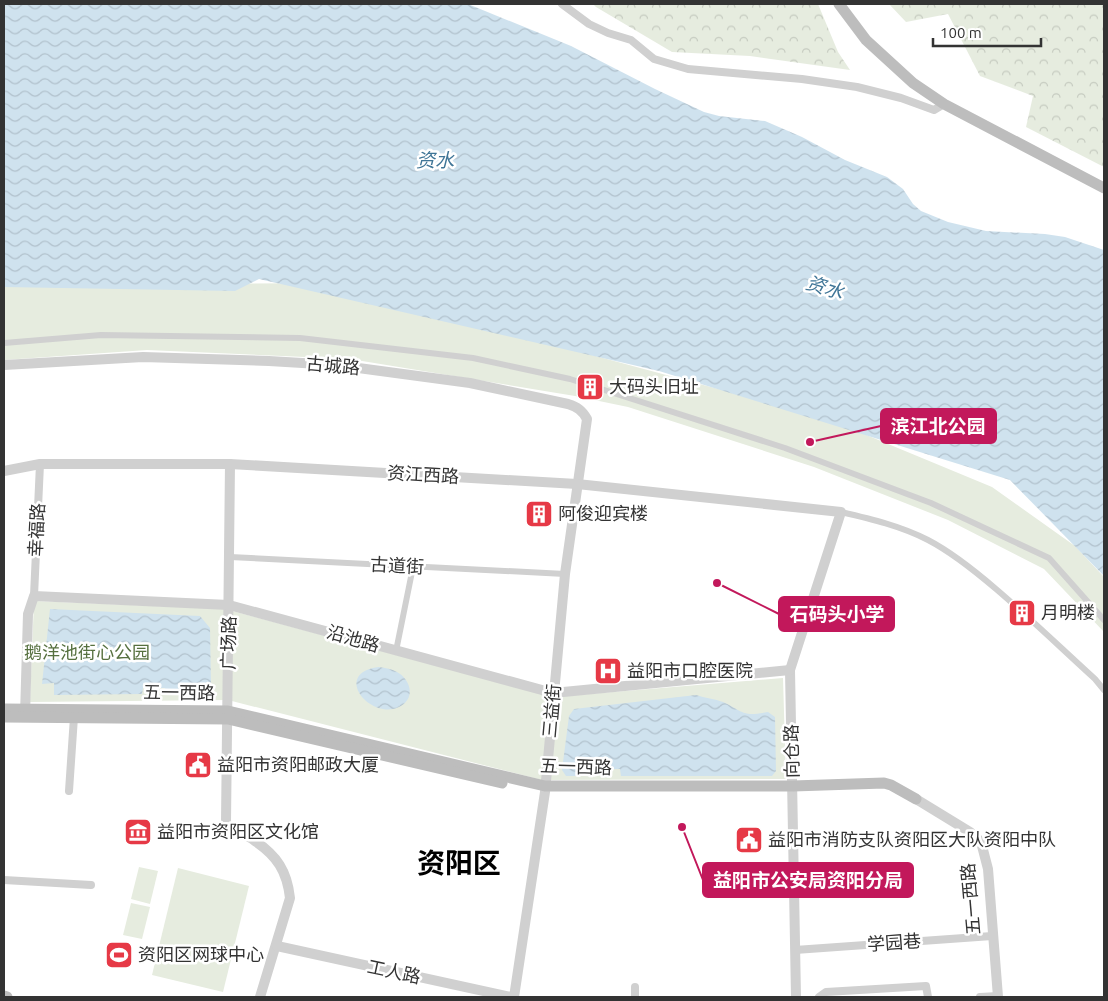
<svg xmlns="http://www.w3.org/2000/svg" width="1108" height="1001" font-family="Ubuntu,'Noto Sans SC',sans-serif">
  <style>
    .forest { fill: url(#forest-crowns) }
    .park { fill: #e6ecdf }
    .water { fill: url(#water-waves) }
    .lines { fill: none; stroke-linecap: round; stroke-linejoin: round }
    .pedestrian { stroke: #d0d0d0; stroke-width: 6 }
    .minor { stroke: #d0d0d0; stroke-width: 8 }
    .tertiary { stroke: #d0d0d0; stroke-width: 10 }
    .secondary { stroke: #bdbdbd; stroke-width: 11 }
    .labels { text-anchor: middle; stroke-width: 5; stroke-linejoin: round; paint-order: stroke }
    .street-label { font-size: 18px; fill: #333; stroke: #fff }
    .poi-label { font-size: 18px; fill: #333; stroke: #fff; text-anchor: start }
    .park-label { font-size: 18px; fill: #56703f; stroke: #fff }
    .water-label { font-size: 19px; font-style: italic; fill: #3f7597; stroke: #fff }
    .town-label { font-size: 28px; font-weight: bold; fill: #000; stroke: #fff }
    .leader { fill: none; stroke: #c2185b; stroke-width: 2 }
    .callout-dot { fill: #c2185b; stroke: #fff; stroke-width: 2 }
    .callout { fill: #c2185b; stroke: #c2185b; stroke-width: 2 }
    .callout-label { font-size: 19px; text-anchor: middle; font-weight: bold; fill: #fff }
  </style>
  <defs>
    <pattern id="forest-crowns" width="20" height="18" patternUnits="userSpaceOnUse" patternTransform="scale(1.25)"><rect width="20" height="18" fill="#e6ecdf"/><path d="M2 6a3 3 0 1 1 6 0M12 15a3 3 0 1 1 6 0" fill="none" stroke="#c6cbc0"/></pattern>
    <pattern id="water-waves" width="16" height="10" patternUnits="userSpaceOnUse" patternTransform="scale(1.25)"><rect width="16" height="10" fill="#cfe2ee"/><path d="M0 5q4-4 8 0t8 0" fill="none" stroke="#b2c2cd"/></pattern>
  </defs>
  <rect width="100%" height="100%" fill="#fff"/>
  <g class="forest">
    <path d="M593 4H818L838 52 850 70 750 56 672 52 596 7Z"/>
    <path d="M889 4H1104V167L1026 127 1033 96 980 76 948 14 906 22Z"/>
  </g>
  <g class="park">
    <path d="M323 283 823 417 992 487 1075 546 1104 577V632L1044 569 948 520 814 467 628 407 575 396 350 359 147 350 4 360V285Z"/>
    <path d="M34 601 225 609 553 697 783 678 786 779 542 780 228 700 30 702Z"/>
    <path d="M139 867 158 871 150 904 131 899Z"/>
    <path d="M178 868 249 886 223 992 152 975Z"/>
    <path d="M131 903 150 907 142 939 123 935Z"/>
  </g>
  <g class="water">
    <path d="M4 4H468L571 46 655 89 704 112 719 116 765 121 802 137 845 160 887 177 903 189 913 204 921 211 948 222 986 231 1045 234 1065 237 1104 250V576L1010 480 659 371 259 279 235 291 4 287Z"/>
    <path d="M50 609 200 616 210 628 211 687 205 693H165V688H143L142 694 54 695V683L42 684Z"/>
    <path d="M379 667C385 668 392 669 397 672 410 679 416 697 401 706 372 723 330 673 379 667Z"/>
    <path d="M696 695C705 698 715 699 723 702 744 712 742 717 768 712L775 717 776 771 772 776H621L620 769H599L598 776H566L562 770 569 716 574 709Z"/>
  </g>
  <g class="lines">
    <g class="pedestrian">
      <path d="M4 343 101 335 300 338 473 358 570 379 785 448 931 503 1049 558 1104 620"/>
      <path d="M841 512C871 519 901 526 928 540 953 553 975 571 996 589 1030 618 1062 649 1095 679L1104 690"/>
      <path d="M230 557 565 574"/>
      <path d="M396 651 413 567"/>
    </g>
    <g class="minor">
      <path d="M562 4 589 24 608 33 631 40 654 59 688 69 802 79 857 87 901 98 934 110 944 104"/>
      <path d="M34 596 40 464"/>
      <path d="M69 791 74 717"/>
      <path d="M4 880 91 885"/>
      <path d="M795 950 992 936"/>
      <path d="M635 987V997"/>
      <path d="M819 997 826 992 926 986 928 997"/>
      <path d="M980 997 998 996"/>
    </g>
    <g class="tertiary">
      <path d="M4 365 143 357 269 361 336 365 470 383 568 404C577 407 582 410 587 419L565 574 545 792 514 997"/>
      <path d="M230 464 226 822 227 826C236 832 246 834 255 841 277 856 287 871 290 898L260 997"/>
      <path d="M4 471 40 464H230L577 484 841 512 790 670 796 997"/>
      <path d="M25 715 28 614 34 596 229 605 553 693 790 670"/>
      <path d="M916 799 970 832 981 842 988 869 998 997"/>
      <path d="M277 946 511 997"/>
    </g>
    <g class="secondary">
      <path d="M839 4 866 40 913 83 944 104 1104 188"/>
      <path d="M4 709 228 711 545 786H793L884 783 891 785 916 799"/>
      <path d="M4 717 228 719 502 783"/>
      <path d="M4 996 7 997"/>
    </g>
  </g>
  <defs>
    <g id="building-square" transform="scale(1.4375)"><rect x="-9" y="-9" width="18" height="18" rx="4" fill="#e63946" stroke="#fff"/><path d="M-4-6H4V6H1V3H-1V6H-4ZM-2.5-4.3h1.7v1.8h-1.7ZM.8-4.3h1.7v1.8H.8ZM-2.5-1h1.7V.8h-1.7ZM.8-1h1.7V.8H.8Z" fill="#fff"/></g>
    <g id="hospital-square" transform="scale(1.4375)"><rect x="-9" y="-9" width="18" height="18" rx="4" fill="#e63946" stroke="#fff"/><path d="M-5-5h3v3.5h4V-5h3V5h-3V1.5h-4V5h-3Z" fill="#fff"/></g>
    <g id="civic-square" transform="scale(1.4375)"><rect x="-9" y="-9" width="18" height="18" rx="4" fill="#e63946" stroke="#fff"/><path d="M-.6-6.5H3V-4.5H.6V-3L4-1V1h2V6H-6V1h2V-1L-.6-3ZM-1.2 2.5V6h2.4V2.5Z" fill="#fff"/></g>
    <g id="museum-square" transform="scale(1.4375)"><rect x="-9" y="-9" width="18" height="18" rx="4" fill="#e63946" stroke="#fff"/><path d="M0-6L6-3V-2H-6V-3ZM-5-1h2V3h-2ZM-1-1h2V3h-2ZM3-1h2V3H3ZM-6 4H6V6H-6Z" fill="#fff"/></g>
    <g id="stadium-square" transform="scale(1.4375)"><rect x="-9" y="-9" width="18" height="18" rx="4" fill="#e63946" stroke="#fff"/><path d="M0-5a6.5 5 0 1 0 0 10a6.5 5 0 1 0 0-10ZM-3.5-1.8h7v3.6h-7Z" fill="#fff"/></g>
  </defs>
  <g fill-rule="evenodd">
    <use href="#building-square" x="590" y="387"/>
    <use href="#building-square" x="539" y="514"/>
    <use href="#building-square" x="1022" y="613"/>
    <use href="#hospital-square" x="608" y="671"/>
    <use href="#civic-square" x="198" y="765"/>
    <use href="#museum-square" x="138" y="832"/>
    <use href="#civic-square" x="749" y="840"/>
    <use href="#stadium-square" x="119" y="955"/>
  </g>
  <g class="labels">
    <g class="street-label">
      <text transform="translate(333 366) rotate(5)" y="6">古城路</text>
      <text transform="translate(423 475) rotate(3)" y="6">资江西路</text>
      <text transform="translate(37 530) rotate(-87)" y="6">幸福路</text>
      <text transform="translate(397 566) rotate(3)" y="6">古道街</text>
      <text transform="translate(353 639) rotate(16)" y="6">沿池路</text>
      <text transform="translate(229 643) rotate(-89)" y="6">广场路</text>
      <text transform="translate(179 693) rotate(1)" y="6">五一西路</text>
      <text transform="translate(552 711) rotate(-85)" y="6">三益街</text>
      <text transform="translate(792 751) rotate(-91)" y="6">向仓路</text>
      <text transform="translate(576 767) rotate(2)" y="6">五一西路</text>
      <text transform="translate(971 899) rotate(-95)" y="6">五一西路</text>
      <text transform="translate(894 943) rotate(-4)" y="6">学园巷</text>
      <text transform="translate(394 972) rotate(12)" y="6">工人路</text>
    </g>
    <g class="poi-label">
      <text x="609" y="393">大码头旧址</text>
      <text x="558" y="520">阿俊迎宾楼</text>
      <text x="1041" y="619">月明楼</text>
      <text x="627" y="677">益阳市口腔医院</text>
      <text x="217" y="771">益阳市资阳邮政大厦</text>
      <text x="157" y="838">益阳市资阳区文化馆</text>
      <text x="768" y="846">益阳市消防支队资阳区大队资阳中队</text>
      <text x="138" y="961">资阳区网球中心</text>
    </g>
    <g class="park-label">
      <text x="87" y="659">鹅洋池街心公园</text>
    </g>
    <g class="water-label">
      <text x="435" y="167">资水</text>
      <text transform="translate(825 287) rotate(17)" y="7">资水</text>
    </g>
    <g class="town-label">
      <text x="459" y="873">资阳区</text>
    </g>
  </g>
  <path class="leader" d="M810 442L881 426M717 583L779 614M682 827L703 880"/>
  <g class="callout-dot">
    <circle cx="810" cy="442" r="5"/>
    <circle cx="717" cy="583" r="5"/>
    <circle cx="682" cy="827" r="5"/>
  </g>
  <g class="callout">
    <rect x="881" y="409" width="115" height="34" rx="5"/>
    <rect x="779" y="597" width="115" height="34" rx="5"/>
    <rect x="703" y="863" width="210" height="34" rx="5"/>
  </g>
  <g class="callout-label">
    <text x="938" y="433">滨江北公园</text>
    <text x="837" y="621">石码头小学</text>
    <text x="808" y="887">益阳市公安局资阳分局</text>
  </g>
  <rect width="1108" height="1001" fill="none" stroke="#333333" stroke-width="10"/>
  <path d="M933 38v8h108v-8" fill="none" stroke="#333333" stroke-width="2.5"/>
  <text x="940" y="38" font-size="15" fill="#333333" stroke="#ffffff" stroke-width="4" paint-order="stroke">100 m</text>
</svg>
